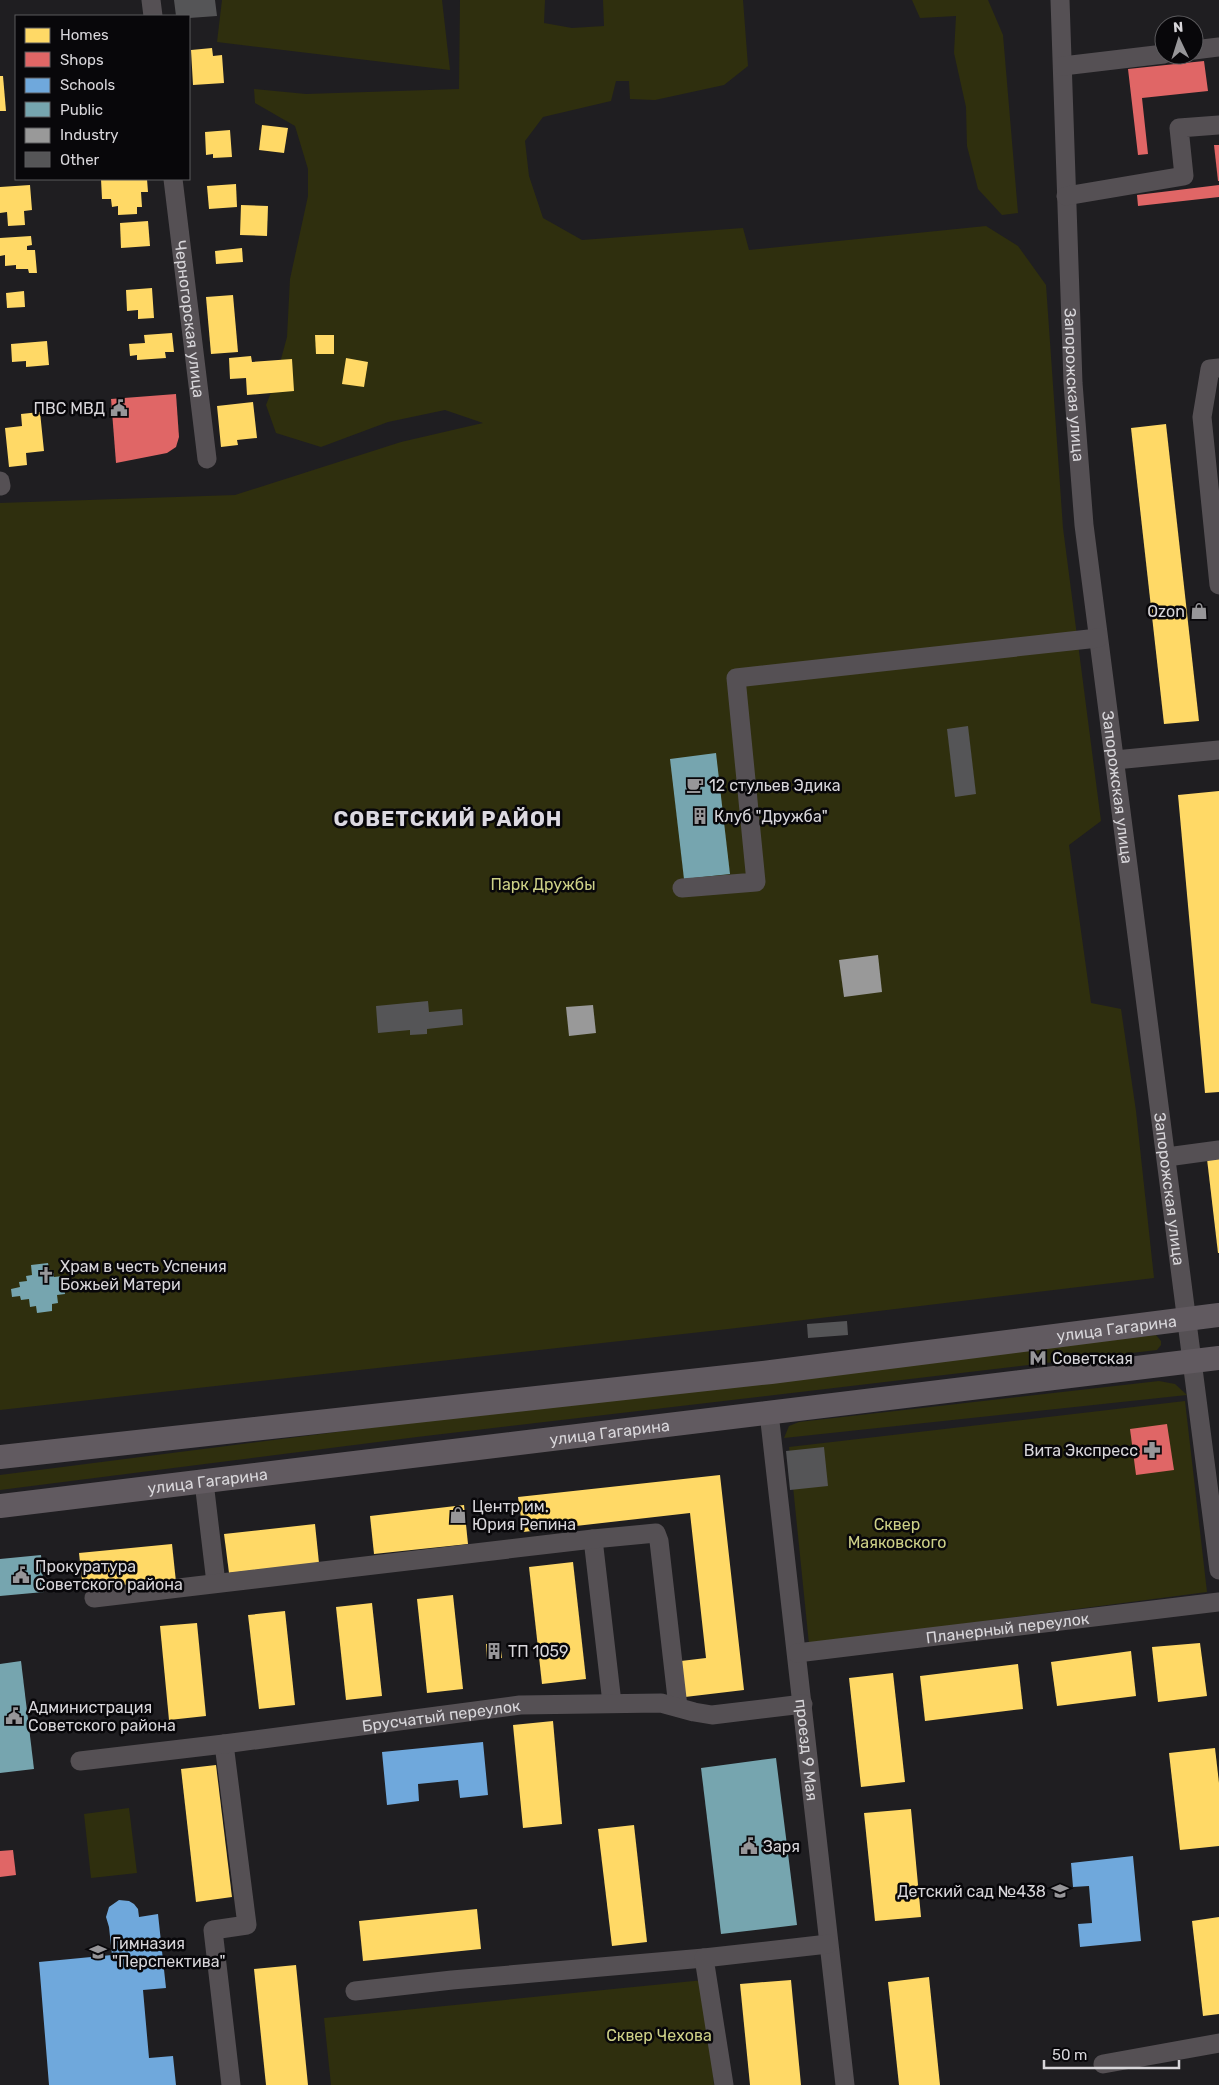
<svg xmlns="http://www.w3.org/2000/svg" width="1219" height="2085" font-family="Rubik,sans-serif">
  <style>
    .green { fill: #2f2f0e }
    .homes { fill: #ffd966 }
    .shops { fill: #e06666 }
    .schools { fill: #6fa8dc }
    .public { fill: #76a5af }
    .industry { fill: #999 }
    .building { fill: #555557 }
    .lines { fill: none; stroke-linecap: round; stroke-linejoin: round }
    .minor { stroke: #555054; stroke-width: 19 }
    .major { stroke: #615a60; stroke-width: 24 }
    .labels { text-anchor: middle; stroke-width: 5; stroke-linejoin: round; paint-order: stroke }
    .street-label { font-size: 16px; fill: #d8d6da; stroke: #08070a }
    .poi-label { font-size: 16px; fill: #d8d6da; stroke: #08070a; text-anchor: start }
    .park-label { font-size: 16px; fill: #cdd087; stroke: #08070a }
    .district-label { font-size: 21px; font-weight: bold; letter-spacing: 1px; fill: #dcd9e1; stroke: #08070a }
  </style>
  <rect width="100%" height="100%" fill="#1f1e21"/>
  <g class="green">
    <path d="M222 0H442L450 70 217 42Z"/>
    <path d="M460 0H545L544 23 572 28 604 26 603 0H743L748 66 724 85 655 100 630 99 629 81H616L611 101 543 117 525 141 529 176 543 218 582 240 743 228 749 250 986 226 1018 246 1046 285 1063 528 1101 821 1069 845 1091 1003 1121 1009 1136 1111 1154 1278 728 1329 0 1410V503L235 495 401 442 483 423 445 410 388 422 321 447 276 433 266 405 274 385 287 337 290 279 308 196V169L295 126 255 103 254 89 306 94 459 89Z"/>
    <path d="M912 0H988L1003 35 1018 213 1002 215 978 189 967 146 966 107 954 53 956 16 920 18Z"/>
    <path d="M1156 1335 1161 1341V1345L1157 1350 417 1437 0 1490V1475L415 1422Z"/>
    <path d="M1159 1381 1175 1384 1187 1395 784 1438 789 1426 799 1422Z"/>
    <path d="M1185 1401 1207 1592 809 1644 789 1447Z"/>
    <path d="M129 1808 137 1873 91 1878 84 1814Z"/>
    <path d="M704 1980 714 2085H331L324 2018Z"/>
  </g>
  <g class="homes">
    <path d="M212 48 213 56 222 55 224 83 193 85 191 50Z"/>
    <path d="M0 76H3L6 111H0Z"/>
    <path d="M262 125 288 128 284 153 259 150Z"/>
    <path d="M230 130 232 157 213 158V154L206 155 205 132Z"/>
    <path d="M101 179H147L148 192H141L142 207H137V214L118 215V206L112 207 111 199H102Z"/>
    <path d="M236 184 237 207 209 209 207 186Z"/>
    <path d="M30 185 32 210 24 211 25 225 8 226 7 212 0 213V187Z"/>
    <path d="M241 205 268 206 267 236 240 235Z"/>
    <path d="M148 221 150 246 121 248 120 223Z"/>
    <path d="M31 236 32 245 27 246V250H35L37 273H29L28 269H16V265L5 266V255L0 256V238Z"/>
    <path d="M242 248 243 262 216 264 215 251Z"/>
    <path d="M152 288 154 318 138 319V310L127 311 126 290Z"/>
    <path d="M24 291 25 307 7 308 6 293Z"/>
    <path d="M233 295 238 352 211 354 206 297Z"/>
    <path d="M172 333 174 352H165L166 358 137 360V355L130 356 129 344 145 343 144 335Z"/>
    <path d="M315 335H334V354H316Z"/>
    <path d="M47 341 49 365 26 367V361L12 362 11 344Z"/>
    <path d="M251 356 252 362 292 359 294 391 247 395 246 378 230 379 229 358Z"/>
    <path d="M346 358 368 362 364 387 342 384Z"/>
    <path d="M253 402 257 438 237 440 238 445 221 447 217 406Z"/>
    <path d="M40 412 44 451 26 453 27 465 9 467 5 428 22 426 21 414Z"/>
    <path d="M1166 424 1199 721 1164 724 1131 428Z"/>
    <path d="M1219 791V1092L1205 1093 1178 795Z"/>
    <path d="M1219 1158V1253H1218L1207 1159Z"/>
    <path d="M720 1475 744 1690 685 1697 681 1661 706 1658 690 1513 523 1532 518 1497Z"/>
    <path d="M464 1505 468 1544 374 1554 370 1516Z"/>
    <path d="M315 1524 319 1563 229 1573 224 1534Z"/>
    <path d="M172 1544 176 1582 83 1591 79 1553Z"/>
    <path d="M573 1562 586 1679 542 1684 529 1567Z"/>
    <path d="M453 1595 463 1689 427 1693 417 1599Z"/>
    <path d="M372 1603 382 1696 346 1700 336 1607Z"/>
    <path d="M285 1611 295 1705 259 1709 248 1615Z"/>
    <path d="M197 1623 206 1716 169 1720 160 1626Z"/>
    <path d="M500 1643 502 1658 487 1659 486 1644Z"/>
    <path d="M1200 1643 1207 1696 1158 1702 1152 1647Z"/>
    <path d="M1131 1651 1136 1696 1057 1706 1051 1662Z"/>
    <path d="M1018 1664 1023 1709 925 1721 920 1676Z"/>
    <path d="M893 1673 905 1782 861 1787 849 1678Z"/>
    <path d="M553 1721 562 1824 523 1828 513 1725Z"/>
    <path d="M1215 1748 1219 1783V1846L1180 1850 1169 1753Z"/>
    <path d="M216 1765 232 1897 196 1902 181 1769Z"/>
    <path d="M911 1809 921 1917 875 1921 864 1813Z"/>
    <path d="M634 1825 647 1942 612 1946 598 1829Z"/>
    <path d="M477 1909 481 1949 363 1961 359 1921Z"/>
    <path d="M1219 1917V2014L1203 2016 1192 1921Z"/>
    <path d="M296 1965 308 2085H266L254 1969Z"/>
    <path d="M929 1977 940 2085H899L888 1982Z"/>
    <path d="M791 1980 801 2085H750L740 1984Z"/>
  </g>
  <g class="shops">
    <path d="M1204 61 1208 91 1142 98 1148 154 1138 155 1128 69Z"/>
    <path d="M1214 145H1219V181H1218Z"/>
    <path d="M1219 185V197L1138 206 1137 195Z"/>
    <path d="M176 394 179 437 176 447 167 453 116 463 111 399Z"/>
    <path d="M1167 1424 1174 1470 1136 1475 1130 1429Z"/>
    <path d="M13 1850 16 1875 0 1877V1851Z"/>
  </g>
  <g class="schools">
    <path d="M483 1742 488 1795 460 1798 458 1780 418 1784 419 1801 387 1805 382 1752Z"/>
    <path d="M1133 1856 1141 1941 1080 1947 1078 1924 1092 1923 1089 1886 1073 1887 1071 1863Z"/>
    <path d="M119 1900 129 1901 134 1904 138 1909 139 1917 158 1914 166 1988 143 1990 149 2058 173 2056 176 2085H49L39 1962 112 1955 109 1927 106 1917 109 1907Z"/>
  </g>
  <g class="public">
    <path d="M716 753 730 874 684 879 670 759Z"/>
    <path d="M48 1263 50 1273H54V1277L63 1276 65 1294 57 1295 58 1303 52 1304V1311L37 1313 36 1306 30 1307 29 1299 21 1300 20 1296 12 1297 11 1289 20 1287 19 1282 27 1281 26 1276 32 1275 31 1265Z"/>
    <path d="M41 1555 44 1592 0 1596V1559Z"/>
    <path d="M21 1661 34 1769 0 1773V1664Z"/>
    <path d="M776 1758 797 1925 721 1934 701 1768Z"/>
  </g>
  <g class="industry">
    <path d="M878 955 882 992 844 997 839 960Z"/>
    <path d="M593 1005 596 1033 569 1036 566 1007Z"/>
  </g>
  <g class="building">
    <path d="M174 0H215L217 16 189 18V16H176Z"/>
    <path d="M968 726 976 794 955 797 947 729Z"/>
    <path d="M428 1001 429 1012 462 1009 463 1025 427 1029V1034L410 1035V1030L378 1033 376 1006Z"/>
    <path d="M847 1321 848 1335 808 1338 807 1324Z"/>
    <path d="M824 1447 828 1486 790 1490 786 1451Z"/>
  </g>
  <g class="lines">
    <g class="minor">
      <path d="M151 0 153 16"/>
      <path id="s1" d="M1060 0 1073 383 1084 525 1219 1570"/>
      <path d="M1194 50 1219 47"/>
      <path d="M1063 66 1164 54"/>
      <path id="s2" d="M173 179 207 459"/>
      <path d="M1066 196 1184 176 1179 128 1219 125"/>
      <path d="M1219 368 1210 369 1202 417 1219 585"/>
      <path d="M0 481 1 486"/>
      <path d="M1115 760 1219 750"/>
      <path d="M682 888 756 882 736 678 1098 638"/>
      <path d="M1167 1157 1219 1150"/>
      <path id="s3" d="M769 1413 845 2085"/>
      <path d="M204 1482 216 1583"/>
      <path d="M593 1539 612 1703"/>
      <path d="M94 1598 593 1539 656 1533 659 1541 678 1707"/>
      <path id="s4" d="M797 1653 1219 1602"/>
      <path d="M224 1744 247 1925 213 1930 231 2085"/>
      <path id="s5" d="M80 1761 224 1744 520 1705 661 1703 694 1712 712 1715 803 1704"/>
      <path d="M355 1991 452 1980 704 1958"/>
      <path d="M1103 2064 1219 2043"/>
      <path d="M724 2085 704 1958 828 1944"/>
    </g>
    <g class="major">
      <path id="s6" d="M0 1457 771 1372 1219 1315"/>
      <path id="s7" d="M0 1506 1219 1358"/>
    </g>
  </g>
  <defs>
    <g id="civic-bare" transform="scale(1.35)"><path d="M-.6-6.5H3V-4.5H.6V-3L4-1V1h2V6H-6V1h2V-1L-.6-3ZM-1.2 2.5V6h2.4V2.5Z" fill="#979699" stroke="#08070a" stroke-width="2.5" paint-order="stroke"/></g>
    <g id="shop-bare" transform="scale(1.35)"><path d="M-5-2.5h2.3a2.7 3.5 0 0 1 5.4 0H5L5.5 6h-11ZM-1.5-2.5h3a1.5 2.3 0 0 0-3 0Z" fill="#979699" stroke="#08070a" stroke-width="2.5" paint-order="stroke"/></g>
    <g id="cafe-bare" transform="scale(1.35)"><path d="M-5.5-4.5H6V0H3Q3 3.5 0 3.5H-2.5Q-5.5 3.5-5.5 0ZM3-3.2v2h1.7v-2ZM-6 4.5H4V6H-6Z" fill="#979699" stroke="#08070a" stroke-width="2.5" paint-order="stroke"/></g>
    <g id="building-bare" transform="scale(1.35)"><path d="M-4-6H4V6H1V3H-1V6H-4ZM-2.5-4.3h1.7v1.8h-1.7ZM.8-4.3h1.7v1.8H.8ZM-2.5-1h1.7V.8h-1.7ZM.8-1h1.7V.8H.8Z" fill="#979699" stroke="#08070a" stroke-width="2.5" paint-order="stroke"/></g>
    <g id="church-bare" transform="scale(1.35)"><path d="M-1.2-6h2.4v3.5h3.3v2.4h-3.3V6h-2.4V-.1h-3.3v-2.4h3.3Z" fill="#979699" stroke="#08070a" stroke-width="2.5" paint-order="stroke"/></g>
    <g id="metro-bare" transform="scale(1.35)"><path d="M-5.5 5V-5H-3L0 0L3-5H5.5V5H3V-.5L0 4L-3-.5V5Z" fill="#979699" stroke="#08070a" stroke-width="2.5" paint-order="stroke"/></g>
    <g id="pharmacy-bare" transform="scale(1.35)"><path d="M-2-6h4v4h4v4h-4v4h-4v-4h-4v-4h4Z" fill="#979699" stroke="#08070a" stroke-width="2.5" paint-order="stroke"/></g>
    <g id="school-bare" transform="scale(1.35)"><path d="M0-5L7-2L0 1L-7-2ZM-4 1L0 2.5L4 1V4Q0 6-4 4Z" fill="#979699" stroke="#08070a" stroke-width="2.5" paint-order="stroke"/></g>
  </defs>
  <g fill-rule="evenodd">
    <use href="#civic-bare" x="119" y="408"/>
    <use href="#shop-bare" x="1199" y="611"/>
    <use href="#cafe-bare" x="695" y="785"/>
    <use href="#building-bare" x="700" y="816"/>
    <use href="#church-bare" x="46" y="1275"/>
    <use href="#metro-bare" x="1038" y="1358"/>
    <use href="#pharmacy-bare" x="1152" y="1450"/>
    <use href="#shop-bare" x="458" y="1515"/>
    <use href="#civic-bare" x="21" y="1575"/>
    <use href="#building-bare" x="494" y="1651"/>
    <use href="#civic-bare" x="14" y="1716"/>
    <use href="#civic-bare" x="749" y="1846"/>
    <use href="#school-bare" x="1060" y="1891"/>
    <use href="#school-bare" x="98" y="1952"/>
  </g>
  <g class="labels">
    <g class="street-label">
      <text dy="6" stroke="none"><textPath href="#s2" startOffset="141">Черногорская улица</textPath></text>
      <text dy="6" stroke="none"><textPath href="#s1" startOffset="385">Запорожская улица</textPath></text>
      <text dy="6" stroke="none"><textPath href="#s1" startOffset="790">Запорожская улица</textPath></text>
      <text dy="6" stroke="none"><textPath href="#s1" startOffset="1195">Запорожская улица</textPath></text>
      <text dy="6" stroke="none"><textPath href="#s6" startOffset="1124">улица Гагарина</textPath></text>
      <text dy="6" stroke="none"><textPath href="#s7" startOffset="614">улица Гагарина</textPath></text>
      <text dy="6" stroke="none"><textPath href="#s7" startOffset="209">улица Гагарина</textPath></text>
      <text dy="6" stroke="none"><textPath href="#s4" startOffset="212">Планерный переулок</textPath></text>
      <text dy="6" stroke="none"><textPath href="#s5" startOffset="364">Брусчатый переулок</textPath></text>
      <text dy="6" stroke="none"><textPath href="#s3" startOffset="339">проезд 9 Мая</textPath></text>
    </g>
    <g class="poi-label">
      <text x="105" y="414" text-anchor="end">ПВС МВД</text>
      <text x="1185" y="617" text-anchor="end">Ozon</text>
      <text x="709" y="791">12 стульев Эдика</text>
      <text x="714" y="822">Клуб "Дружба"</text>
      <text x="60" y="1272">Храм в честь Успения<tspan x="60" dy="18">Божьей Матери</tspan></text>
      <text x="1052" y="1364">Советская</text>
      <text x="1138" y="1456" text-anchor="end">Вита Экспресс</text>
      <text x="472" y="1512">Центр им.<tspan x="472" dy="18">Юрия Репина</tspan></text>
      <text x="35" y="1572">Прокуратура<tspan x="35" dy="18">Советского района</tspan></text>
      <text x="508" y="1657">ТП 1059</text>
      <text x="28" y="1713">Администрация<tspan x="28" dy="18">Советского района</tspan></text>
      <text x="763" y="1852">Заря</text>
      <text x="1046" y="1897" text-anchor="end">Детский сад №438</text>
      <text x="112" y="1949">Гимназия<tspan x="112" dy="18">"Перспектива"</tspan></text>
    </g>
    <g class="park-label">
      <text x="543" y="890">Парк Дружбы</text>
      <text x="897" y="1530">Сквер<tspan x="897" dy="18">Маяковского</tspan></text>
      <text x="659" y="2041">Сквер Чехова</text>
    </g>
    <g class="district-label">
      <text x="448" y="826">СОВЕТСКИЙ РАЙОН</text>
    </g>
  </g>
  <rect x="15" y="15" width="175" height="165" fill="#08070a" stroke="#5b5a5d"/>
  <rect x="25" y="28" width="25" height="15" fill="#ffd966" stroke="#5b5a5d"/>
  <text x="60" y="40" font-size="15" fill="#d8d6da">Homes</text>
  <rect x="25" y="52" width="25" height="15" fill="#e06666" stroke="#5b5a5d"/>
  <text x="60" y="65" font-size="15" fill="#d8d6da">Shops</text>
  <rect x="25" y="78" width="25" height="15" fill="#6fa8dc" stroke="#5b5a5d"/>
  <text x="60" y="90" font-size="15" fill="#d8d6da">Schools</text>
  <rect x="25" y="102" width="25" height="15" fill="#76a5af" stroke="#5b5a5d"/>
  <text x="60" y="115" font-size="15" fill="#d8d6da">Public</text>
  <rect x="25" y="128" width="25" height="15" fill="#999999" stroke="#5b5a5d"/>
  <text x="60" y="140" font-size="15" fill="#d8d6da">Industry</text>
  <rect x="25" y="152" width="25" height="15" fill="#555557" stroke="#5b5a5d"/>
  <text x="60" y="165" font-size="15" fill="#d8d6da">Other</text>
  <g transform="translate(1179 40) rotate(356)"><circle r="24" fill="#08070a" stroke="#5b5a5d"/>
  <path d="M0-4L9 19L0 12L-9 19Z" fill="#979699"/>
  <text y="-8" font-size="14" font-weight="bold" text-anchor="middle" fill="#d8d6da">N</text>
  </g>
  <path d="M1044 2060v8h135v-8" fill="none" stroke="#d8d6da" stroke-width="2.5"/>
  <text x="1052" y="2060" font-size="15" fill="#d8d6da" stroke="#08070a" stroke-width="4" paint-order="stroke">50 m</text>
</svg>
